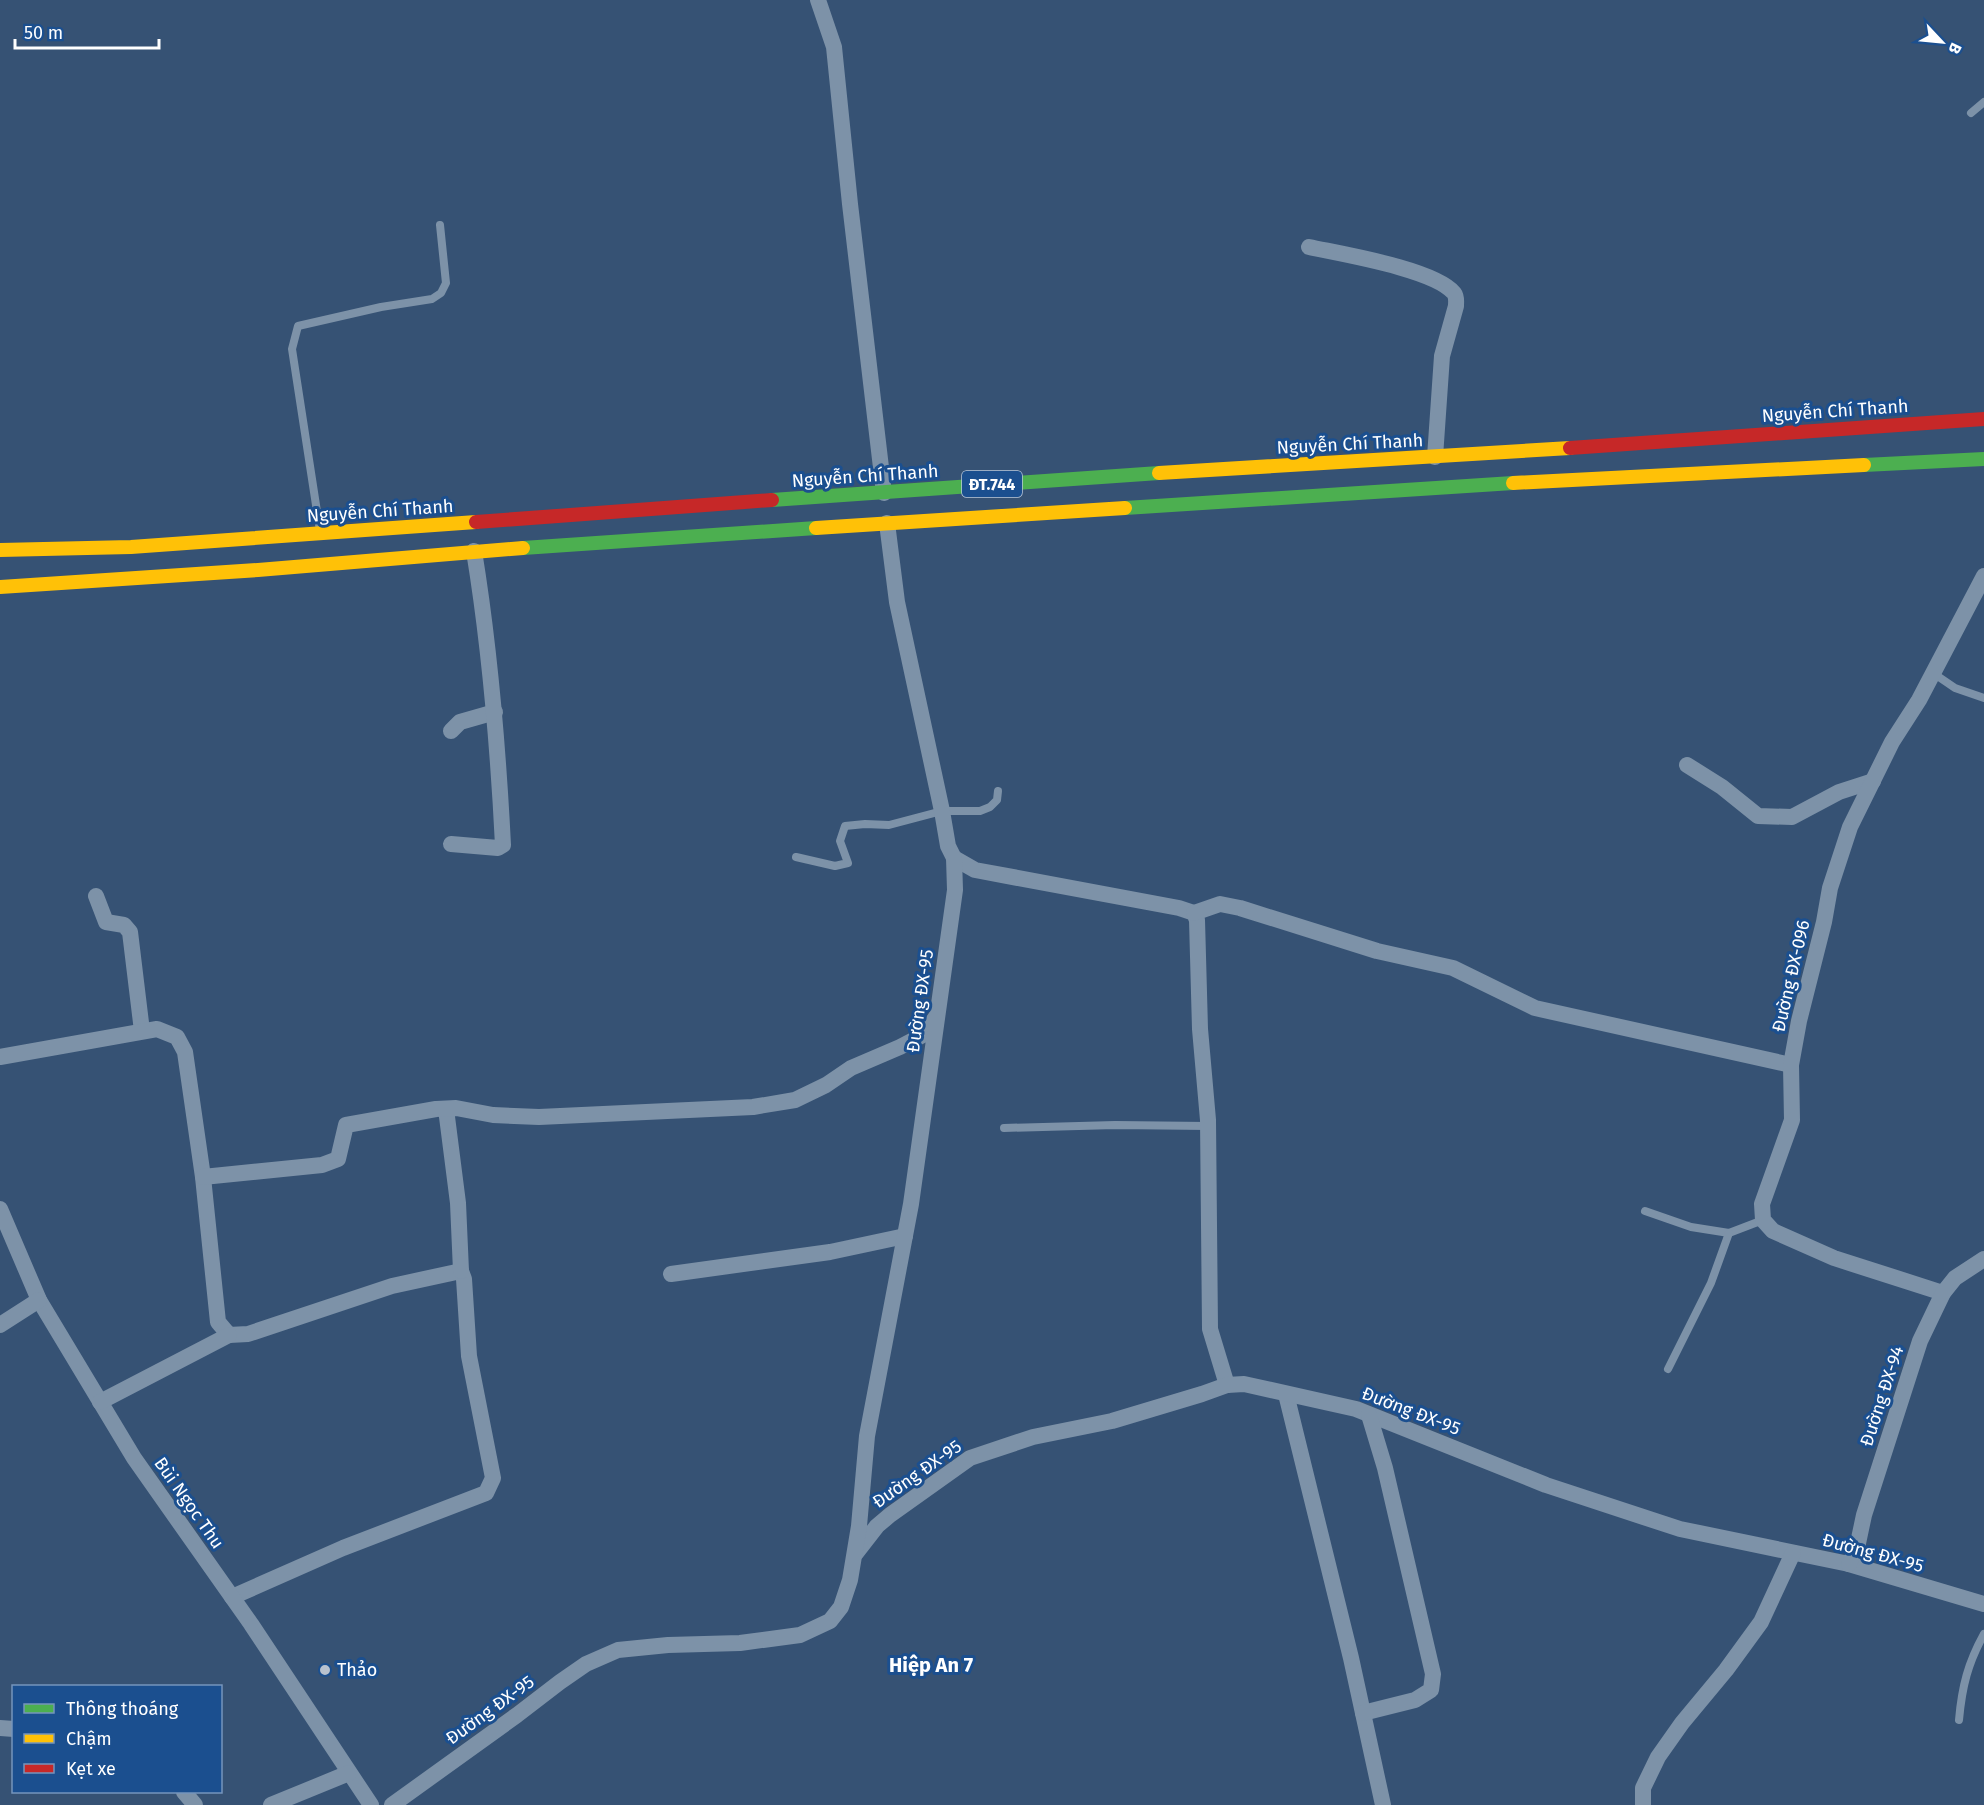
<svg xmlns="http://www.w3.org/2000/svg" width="1984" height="1805" font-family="'Fira Sans',sans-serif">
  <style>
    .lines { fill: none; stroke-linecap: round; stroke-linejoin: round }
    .lane { stroke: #7d92a8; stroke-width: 8 }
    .street { stroke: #7d92a8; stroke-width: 16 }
    .fast { stroke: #4caf50; stroke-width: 14 }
    .slow { stroke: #ffc107; stroke-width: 14 }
    .jam { stroke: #c62828; stroke-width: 14 }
    .poi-dot { fill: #b9c2ce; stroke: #1b4f8f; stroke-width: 2 }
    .labels { text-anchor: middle; stroke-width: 6; stroke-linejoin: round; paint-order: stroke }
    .shield { fill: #1b4f8f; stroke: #bbcadd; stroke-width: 1.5 }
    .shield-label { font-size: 16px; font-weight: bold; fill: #fff }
    .street-label { font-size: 18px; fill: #fff; stroke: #1b4f8f }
    .poi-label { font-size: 18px; fill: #fff; stroke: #1b4f8f; text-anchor: start }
    .neighbourhood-label { font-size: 20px; font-weight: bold; fill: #fff; stroke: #1b4f8f }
  </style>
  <rect width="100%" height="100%" fill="#365274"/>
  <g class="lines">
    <g class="lane">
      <path d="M1971 113 1984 102"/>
      <path d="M320 531 292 349 298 326 381 307 432 299 441 293 446 283 440 225"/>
      <path d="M1933 673 1955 688 1984 698"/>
      <path d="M796 857 835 866 848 863 840 841 845 826 865 824 889 825 942 811H980L990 807 997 800 998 791"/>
      <path d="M1004 1128 1115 1125 1208 1126"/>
      <path d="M1645 1211 1691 1227 1729 1233 1763 1220"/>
      <path d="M1668 1369 1711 1283 1729 1233"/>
      <path d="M1959 1720C1962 1686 1968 1663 1984 1634"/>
    </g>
    <g class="street">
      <path d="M818 0 834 47 850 204 884 493"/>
      <path d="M1309 247C1341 254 1434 269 1454 293 1457 297 1456 301 1456 306L1442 356 1435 457"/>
      <path d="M451 731 460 722 495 712"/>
      <path d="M1687 765 1722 787 1758 816 1792 817 1839 792 1873 781"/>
      <path d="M451 844 498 848 503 845C498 746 490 649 474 551"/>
      <path d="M954 858 975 870 1179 908 1194 913 1197 920 1200 1029 1208 1120 1210 1329 1227 1385"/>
      <path d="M96 896 106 922 124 925 130 932 142 1031"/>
      <path d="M1194 913 1220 904 1240 908 1377 951 1453 968 1535 1008 1791 1065"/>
      <path d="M0 1057 157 1029 177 1037 185 1052 203 1177 218 1322 229 1335 248 1334 392 1286 461 1271 464 1279 469 1356 493 1478 486 1493 343 1548 232 1597"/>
      <path d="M446 1109 458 1203 461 1271"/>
      <path d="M203 1177 322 1165 338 1159 346 1125 436 1109 456 1108 493 1115 539 1117 753 1107 795 1100 826 1085 851 1068 900 1047 923 1035 936 1017"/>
      <path d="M0 1209 39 1300 134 1458 251 1624 371 1805"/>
      <path d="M671 1274 830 1252 905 1236"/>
      <path d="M1943 1293 1834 1258 1773 1231 1763 1220 1762 1204 1792 1120 1791 1065 1799 1021 1824 922 1830 888 1850 827 1892 742 1919 700 1984 576"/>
      <path d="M0 1325 39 1300"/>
      <path d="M1286 1394 1351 1658 1383 1805"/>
      <path d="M100 1402 229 1335"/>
      <path d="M856 1553 877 1526 890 1515 970 1458 1033 1437 1112 1421 1202 1394 1227 1385 1244 1384 1356 1409 1546 1485 1680 1529 1849 1564 1984 1604"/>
      <path d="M1849 1564 1857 1548 1864 1515 1920 1341 1943 1293 1955 1278 1984 1259"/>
      <path d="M1363 1713 1415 1700 1431 1690 1433 1674 1385 1468 1369 1415"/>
      <path d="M0 1728 14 1729"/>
      <path d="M184 1792 195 1805"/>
      <path d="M271 1805 349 1773"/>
      <path d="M392 1805 517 1715 560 1682 586 1664 618 1650 668 1645 740 1643 800 1635 830 1621 841 1607 850 1580 859 1526 867 1436 911 1204 955 890 954 858 948 846 942 811 897 602 887 523"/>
      <path d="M1643 1805V1788L1658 1757 1682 1723 1726 1670 1761 1622 1793 1553"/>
    </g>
    <g class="fast">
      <path d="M1864 465 1984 459"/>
      <path d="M772 500 1159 473"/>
      <path d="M1125 508 1513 483"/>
      <path d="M523 548 816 528"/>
    </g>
    <g class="slow">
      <path d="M1159 473 1570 448"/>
      <path d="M1513 483 1864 465"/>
      <path d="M816 528 1125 508"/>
      <path d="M0 550 131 547 476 522"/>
      <path d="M0 587 258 570 523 548"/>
    </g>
    <g class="jam">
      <path d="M1570 448 1984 419"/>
      <path d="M476 522 772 500"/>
    </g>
  </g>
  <circle class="poi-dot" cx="325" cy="1670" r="6"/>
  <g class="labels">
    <rect class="shield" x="962" y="471" width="60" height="26" rx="4.5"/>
    <g class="shield-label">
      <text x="992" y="490">ĐT.744</text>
    </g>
    <g class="street-label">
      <text transform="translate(1835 411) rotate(-4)" y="6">Nguyễn Chí Thanh</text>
      <text transform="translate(1350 444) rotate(-3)" y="6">Nguyễn Chí Thanh</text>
      <text transform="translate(865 476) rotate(-4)" y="6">Nguyễn Chí Thanh</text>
      <text transform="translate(380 511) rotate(-4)" y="6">Nguyễn Chí Thanh</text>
      <text transform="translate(1791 976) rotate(-77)" y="6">Đường ĐX-096</text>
      <text transform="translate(920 1001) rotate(-82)" y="6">Đường ĐX-95</text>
      <text transform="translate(1882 1396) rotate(-72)" y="6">Đường ĐX-94</text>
      <text transform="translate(1411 1411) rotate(21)" y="6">Đường ĐX-95</text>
      <text transform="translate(917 1474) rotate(-35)" y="6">Đường ĐX-95</text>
      <text transform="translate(189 1503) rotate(55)" y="6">Bùi Ngọc Thu</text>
      <text transform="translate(1873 1553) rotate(15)" y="6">Đường ĐX-95</text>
      <text transform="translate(490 1710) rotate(-36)" y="6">Đường ĐX-95</text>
    </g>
    <g class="poi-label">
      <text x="337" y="1676">Thảo</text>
    </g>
    <g class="neighbourhood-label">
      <text x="931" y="1672">Hiệp An 7</text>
    </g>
  </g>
  <rect x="12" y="1685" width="210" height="108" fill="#1b4f8f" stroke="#7695bc" stroke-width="1.5"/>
  <rect x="24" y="1704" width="30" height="9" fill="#4caf50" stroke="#7695bc" stroke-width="1.5"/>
  <text x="66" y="1715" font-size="18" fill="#ffffff">Thông thoáng</text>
  <rect x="24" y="1734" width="30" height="9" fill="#ffc107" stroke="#7695bc" stroke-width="1.5"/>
  <text x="66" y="1745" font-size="18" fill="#ffffff">Chậm</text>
  <rect x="24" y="1764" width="30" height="9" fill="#c62828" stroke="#7695bc" stroke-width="1.5"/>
  <text x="66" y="1775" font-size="18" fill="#ffffff">Kẹt xe</text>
  <g transform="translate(1942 42) rotate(116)" stroke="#1b4f8f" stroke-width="4.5" paint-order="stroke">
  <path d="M0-4.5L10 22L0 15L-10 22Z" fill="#ffffff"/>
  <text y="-9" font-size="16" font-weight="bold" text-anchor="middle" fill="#ffffff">B</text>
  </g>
  <path d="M15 39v9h144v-9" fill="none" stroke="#ffffff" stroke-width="3"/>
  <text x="24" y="39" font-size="18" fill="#ffffff" stroke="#1b4f8f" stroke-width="4.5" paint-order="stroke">50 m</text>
</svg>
